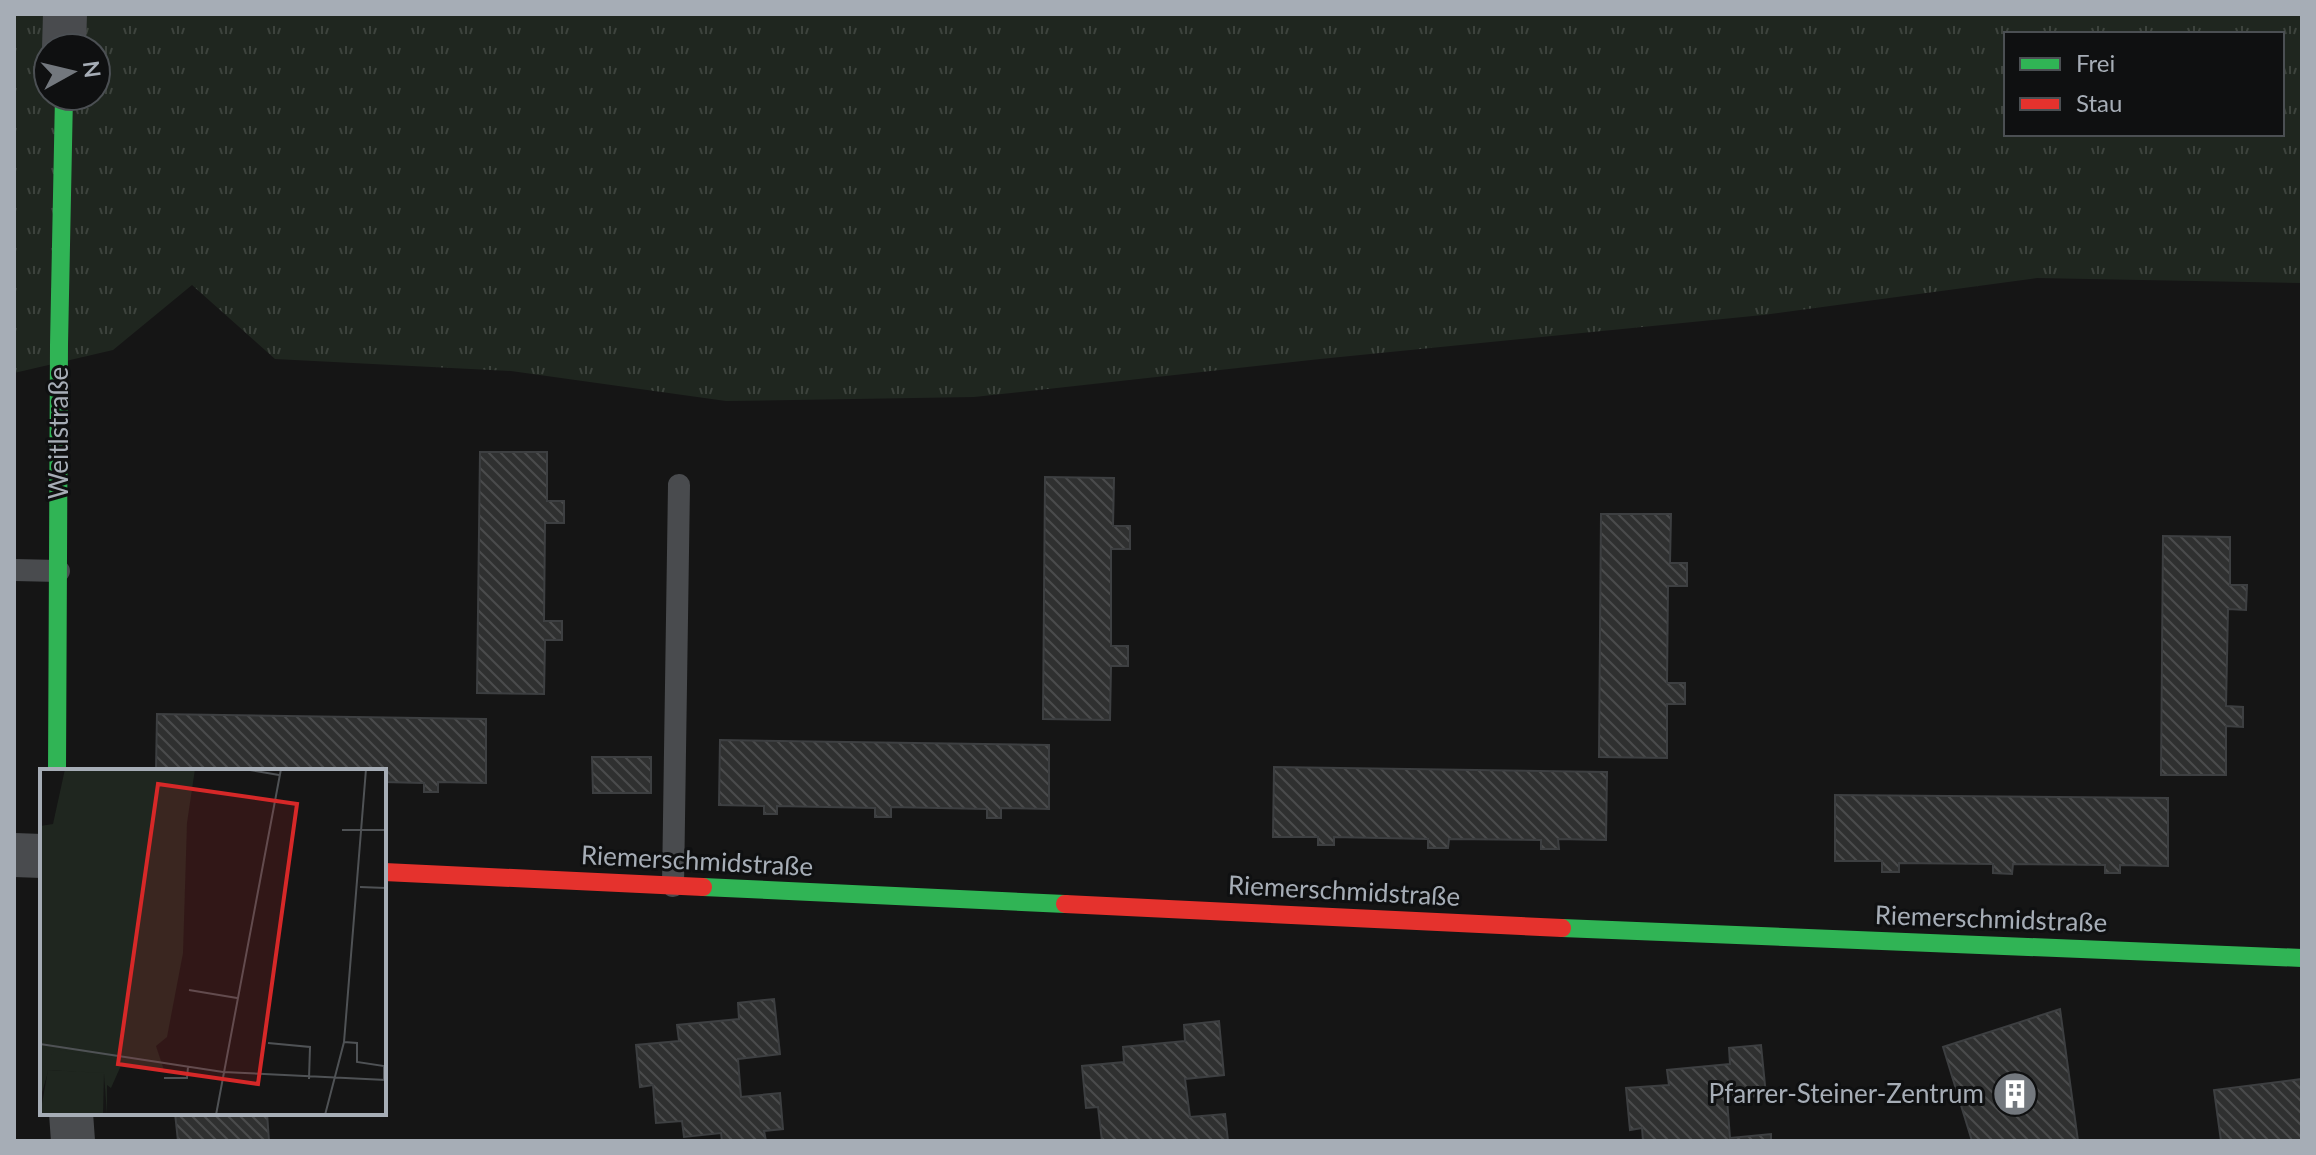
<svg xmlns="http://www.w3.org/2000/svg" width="2316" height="1155" font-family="Lato,sans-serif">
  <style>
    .grass { fill: url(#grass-tufts); fill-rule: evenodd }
    .building { fill: url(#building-back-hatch); stroke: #3d3f41; stroke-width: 2 }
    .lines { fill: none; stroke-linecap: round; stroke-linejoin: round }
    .lane { stroke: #494b4e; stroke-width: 22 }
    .street { stroke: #494b4e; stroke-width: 44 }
    .fast { stroke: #30b455; stroke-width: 18 }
    .jam { stroke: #e5322d; stroke-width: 18 }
    .labels { text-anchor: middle; stroke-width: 6; stroke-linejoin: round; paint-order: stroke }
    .street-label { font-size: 26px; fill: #a6adb6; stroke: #0f1011 }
    .poi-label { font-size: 26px; fill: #a6adb6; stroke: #0f1011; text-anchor: end }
    .inset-road { fill: none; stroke: #4f5255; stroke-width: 2 }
    .view { fill: #d62828; fill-opacity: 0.15; stroke: #d62828; stroke-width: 4 }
    .inset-edge { fill: none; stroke: #a6adb6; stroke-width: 4 }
  </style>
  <defs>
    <pattern id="grass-tufts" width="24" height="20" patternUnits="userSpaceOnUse" patternTransform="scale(2)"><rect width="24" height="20" fill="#1f261f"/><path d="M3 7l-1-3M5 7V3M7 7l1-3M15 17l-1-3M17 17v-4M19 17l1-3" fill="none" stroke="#3d433d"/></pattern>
    <pattern id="building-back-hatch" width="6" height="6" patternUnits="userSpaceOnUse" patternTransform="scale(2)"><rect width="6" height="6" fill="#2f3030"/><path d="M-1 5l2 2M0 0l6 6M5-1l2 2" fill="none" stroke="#4a4b4c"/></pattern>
  </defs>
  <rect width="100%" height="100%" fill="#151515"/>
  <path class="grass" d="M14 14H2302V283L2037 278 1763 315 1320 359 974 397 726 401 511 371 275 359 192 285 113 350 14 373ZM2006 34H2282V134H2006ZM48 48H96V96H48Z"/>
  <g class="building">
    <path d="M480 452H547V501H564V523H545L544 621H562V640H545L544 694 477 693Z"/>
    <path d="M1045 477 1114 478 1113 526H1130V549H1111V646H1128V666H1111L1110 720 1043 719Z"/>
    <path d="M1601 514H1671L1670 563H1687V586H1668L1667 683H1685V704H1667V758L1599 757Z"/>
    <path d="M2163 536 2230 537V585H2247L2246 610 2228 609 2226 706 2243 707V727L2226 726V775H2161Z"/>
    <path d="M157 714 486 719V783L438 782V792H424V783L384 782V771H156Z"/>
    <path d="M720 740 1049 745V809L1001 808V818H987V809L891 807V817H875V808L777 806V814H764V806L719 805Z"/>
    <path d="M592 757H651V793H593Z"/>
    <path d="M1274 767 1607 772 1606 840 1558 839 1559 849H1541V840L1449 839 1448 848H1428V839L1334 837V845H1318V837H1273Z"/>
    <path d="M1835 795 2168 798V866L2120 865V873H2105V865L2013 864 2012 874 1993 873V864L1899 863V872H1882V861H1835Z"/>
    <path d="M774 999 780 1054 738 1059 741 1097 780 1093 783 1129 764 1131 766 1141H722L721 1133 684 1137 682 1121 656 1123 653 1085 640 1087 636 1045 679 1041 677 1025 739 1019 738 1003Z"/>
    <path d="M2060 1009 2078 1141H1972L1943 1047Z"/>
    <path d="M1219 1021 1224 1075 1185 1079 1190 1117 1225 1114 1228 1141H1102L1098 1107 1086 1108 1082 1066 1124 1062 1123 1047 1185 1041 1184 1025Z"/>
    <path d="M1761 1045 1766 1095 1727 1099 1730 1138 1771 1134V1141H1643L1642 1128 1630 1130 1626 1088 1669 1085 1667 1070 1730 1064 1729 1048Z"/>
    <path d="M2302 1079V1141H2221L2214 1090Z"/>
    <path d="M175 1113H267L269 1141H178Z"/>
  </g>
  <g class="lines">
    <g class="lane">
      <path d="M14 570 59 571"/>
      <path d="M673 886 679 485"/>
    </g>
    <g class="street">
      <path d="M64 48 65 14"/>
      <path d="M14 855 42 856"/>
      <path d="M71 1113 73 1141"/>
    </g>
    <g class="fast">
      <path d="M57 771 59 345 64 96"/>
      <path d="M703 887 1065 904"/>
      <path d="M1562 928 2302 958"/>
    </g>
    <g class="jam">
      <path d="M384 872 703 887"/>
      <path d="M1065 904 1562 928"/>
    </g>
  </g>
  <defs>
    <g id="building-disc" transform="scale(2.3)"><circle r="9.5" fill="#73787e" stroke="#0f1011"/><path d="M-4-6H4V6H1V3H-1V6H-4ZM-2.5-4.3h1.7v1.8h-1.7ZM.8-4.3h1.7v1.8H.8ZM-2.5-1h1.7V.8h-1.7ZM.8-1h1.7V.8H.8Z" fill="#fff"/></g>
  </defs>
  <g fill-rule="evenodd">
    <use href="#building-disc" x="2015" y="1094"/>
  </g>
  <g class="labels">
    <g class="street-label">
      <text transform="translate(59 433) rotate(-90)" y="9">Weitlstraße</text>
      <text transform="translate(697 861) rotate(3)" y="9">Riemerschmidstraße</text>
      <text transform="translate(1344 891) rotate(3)" y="9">Riemerschmidstraße</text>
      <text transform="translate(1991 919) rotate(2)" y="9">Riemerschmidstraße</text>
    </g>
    <g class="poi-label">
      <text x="1984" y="1103">Pfarrer-Steiner-Zentrum</text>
    </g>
  </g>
  <g transform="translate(40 769)">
    <rect width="346" height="346" fill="#151515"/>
    <path d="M25 0H155L147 54 143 184 127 268 116 277 124 301 14 283 0 330V57L13 55Z" fill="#1f261f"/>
    <path d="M15 280 83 292 71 319 67 316V346L64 305 8 301 0 330V303Z" fill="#1f261f"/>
    <path d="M8 301 64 304 63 346H0Z" fill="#1f261f"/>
    <path class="inset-road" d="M210 1 239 6M302 61H346M320 118 346 119M149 221 197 229M304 273 317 274V293L344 297V311M228 274 270 278 269 310M0 275 183 303 346 311M124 309H147L148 298M176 346 241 0M285 346 304 273 326 0"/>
    <path class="view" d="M118 15 257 35 218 315 78 295Z"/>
    <rect width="346" height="346" class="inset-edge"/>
  </g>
  <rect width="2316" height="1155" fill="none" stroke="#a6adb6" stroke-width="32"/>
  <rect x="2004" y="32" width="280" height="104" fill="#0f1011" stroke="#4b4f53" stroke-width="2"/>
  <rect x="2020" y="58" width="40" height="12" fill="#30b455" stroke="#4b4f53" stroke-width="2"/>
  <text x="2076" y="72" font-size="24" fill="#a6adb6">Frei</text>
  <rect x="2020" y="98" width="40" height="12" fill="#e5322d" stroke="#4b4f53" stroke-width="2"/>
  <text x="2076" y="112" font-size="24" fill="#a6adb6">Stau</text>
  <g transform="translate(72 72) rotate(82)"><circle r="38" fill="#0f1011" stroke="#4b4f53" stroke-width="2"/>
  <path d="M0-6L14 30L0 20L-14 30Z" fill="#73787e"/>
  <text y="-12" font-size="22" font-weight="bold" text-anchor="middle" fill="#a6adb6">N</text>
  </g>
</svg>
